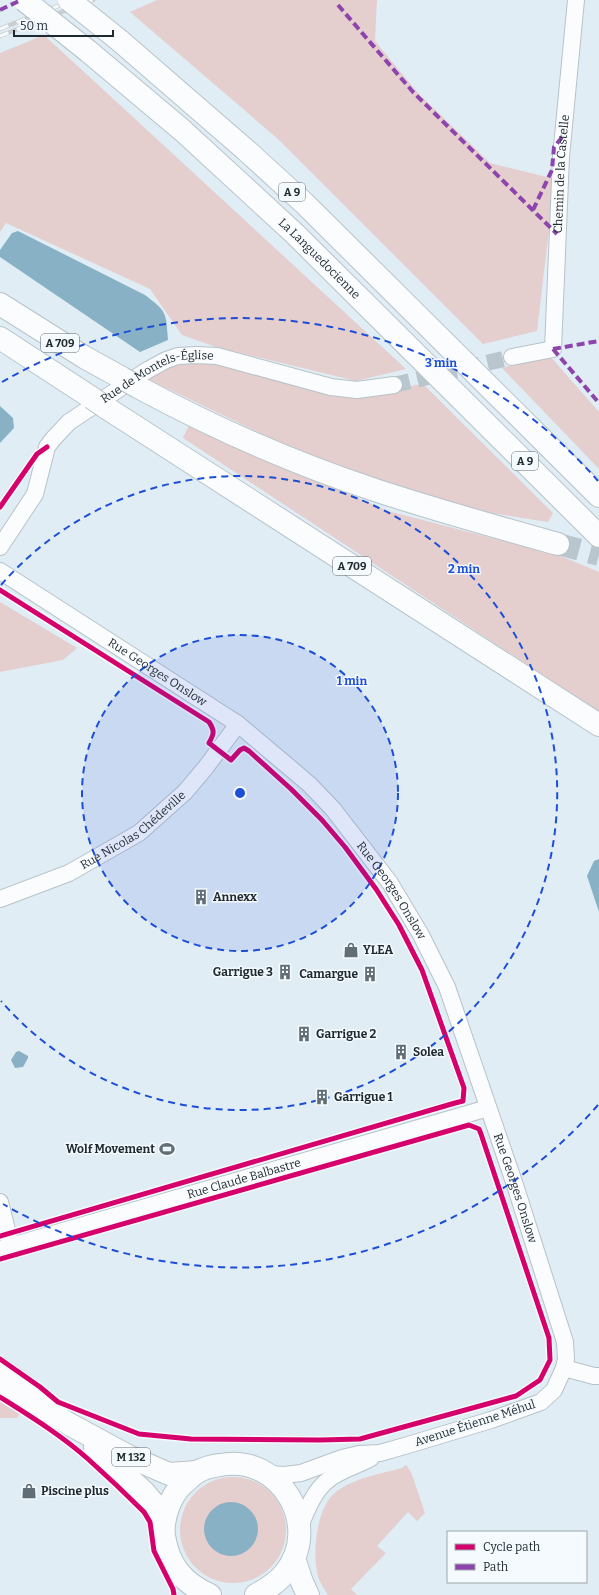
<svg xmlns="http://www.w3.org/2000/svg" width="599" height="1595" font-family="Bitter,serif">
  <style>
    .green { fill: #e4cece }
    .water { fill: #88b1c5 }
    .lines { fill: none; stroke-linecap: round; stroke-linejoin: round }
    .minor-tunnel { stroke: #b9c6ce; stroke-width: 16; stroke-dasharray: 16 8; stroke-linecap: butt }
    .motorway-tunnel { stroke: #b9c6ce; stroke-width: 22; stroke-dasharray: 22 11; stroke-linecap: butt }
    .minor-casing { stroke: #b7c3c9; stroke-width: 18 }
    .primary-casing { stroke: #b7c3c9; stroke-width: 24 }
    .motorway-casing { stroke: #b7c3c9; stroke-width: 24 }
    .minor { stroke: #fafcfe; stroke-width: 16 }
    .primary { stroke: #fafcfe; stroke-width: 22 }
    .motorway { stroke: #fafcfe; stroke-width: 22 }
    .rail-casing { stroke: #caced0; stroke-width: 4.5 }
    .rail { stroke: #f4fafd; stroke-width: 3; stroke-dasharray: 9; stroke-linecap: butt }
    .motorway-bridge-casing { stroke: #b7c3c9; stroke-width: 24; stroke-linecap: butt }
    .motorway-bridge { stroke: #fafcfe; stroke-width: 22 }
    .quiet { stroke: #8e44ad; stroke-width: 4; stroke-dasharray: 8 4; stroke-linecap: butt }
    .cycleway-casing { stroke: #f4fafd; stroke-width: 8 }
    .cycleway { stroke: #d6006c; stroke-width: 5 }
    .ring { fill: none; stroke: #1d4ed8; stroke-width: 2; stroke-dasharray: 7 5 }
    .labels { text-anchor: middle; stroke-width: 3; stroke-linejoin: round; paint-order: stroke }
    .shield { fill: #f4fafd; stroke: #5e686e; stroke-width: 1 }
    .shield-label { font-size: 11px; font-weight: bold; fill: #1e2a30 }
    .street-label { font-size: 12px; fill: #1e2a30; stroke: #f4fafd }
    .poi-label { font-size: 12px; font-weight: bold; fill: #1e2a30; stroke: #f4fafd; text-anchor: start }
    .centre { fill: #1d4ed8; stroke: #f4fafd; stroke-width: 2 }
    .ring-label { font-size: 12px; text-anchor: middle; font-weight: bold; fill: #1d4ed8; stroke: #f4fafd; stroke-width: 3; stroke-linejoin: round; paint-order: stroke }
  </style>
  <rect width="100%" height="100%" fill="#e0edf5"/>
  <g class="green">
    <path d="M157 0H377L375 41 418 93 490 163 555 179 537 331 483 344 278 139 130 12Z"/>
    <path d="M44 35 406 369 356 381 216 347 182 335 150 289 6 223 0 232V53Z"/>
    <path d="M549 355 599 412V469L502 368Z"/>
    <path d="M199 360 346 397 423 384 553 513 548 522 466 509 357 475 280 443 148 379 161 368Z"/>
    <path d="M189 425 388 511 561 556 599 572V712L183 438Z"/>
    <path d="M0 602 77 648 63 660 0 672Z"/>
    <path d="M0 1397 22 1411 17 1418H0Z"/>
    <path d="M406 1465 411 1472 425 1513 417 1521 408 1512 377 1546 386 1553 351 1589 357 1595H328C325 1590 321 1584 319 1579 311 1557 316 1507 336 1492 354 1478 380 1474 402 1468Z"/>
    <circle cx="233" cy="1530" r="53"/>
  </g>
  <g class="water">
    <path d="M18 231 145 295C167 312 166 312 168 340L140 352 0 257V250L12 233Z"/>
    <path d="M0 406 13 418 14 428 0 443Z"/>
    <path d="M599 859V912L587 876 594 861Z"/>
    <path d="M19 1051 28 1056V1058L23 1067 15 1068 11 1060 16 1052Z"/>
    <circle cx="231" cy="1529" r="27"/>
  </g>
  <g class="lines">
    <path class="minor-tunnel" d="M394 385 512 357"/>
    <path class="motorway-tunnel" d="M558 544 599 555"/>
    <g class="minor-casing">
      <g id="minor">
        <path id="s1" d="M512 357 553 349 561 157 576 0"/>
        <path id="s2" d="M0 547 35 494 47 447 53 439 69 422 146 371 166 360 178 356 197 355 217 356 331 387 357 390 394 385"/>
        <path id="s3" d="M0 571 238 724 309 784 333 809 390 883 421 935 447 987 515 1185 565 1342 566 1359 564 1368 554 1390 541 1402 491 1420 408 1445 380 1453 359 1454 342 1458 301 1473 284 1475 268 1474"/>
        <path id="s4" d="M0 899 69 873 139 833 185 792 206 767 238 724"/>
        <path d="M0 1202 11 1246"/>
        <path id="s5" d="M0 1249 488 1108"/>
        <path d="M0 1365C19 1378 37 1390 53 1407"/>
        <path d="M564 1368 594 1376H599"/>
        <path d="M300 1526C309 1505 316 1485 337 1474 348 1468 360 1464 371 1458"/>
      </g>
    </g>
    <g class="primary-casing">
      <g id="primary">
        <path d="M0 1381 69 1424 130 1457 169 1474 197 1472"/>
        <path d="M95 1447 144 1492 165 1517"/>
        <path d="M294 1558 302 1582 308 1595"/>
        <path d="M210 1595C183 1583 169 1566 164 1536 162 1519 170 1496 183 1484 188 1480 192 1475 197 1472 204 1468 212 1466 220 1465 280 1453 323 1526 285 1573 277 1583 267 1589 256 1595"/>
      </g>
    </g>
    <g class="motorway-casing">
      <g id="motorway">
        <path d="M119 40 247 151 304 203 599 496"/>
        <path id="s6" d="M88 51 182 130 294 233 599 536"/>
        <path d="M0 304 84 357 122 378"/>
        <path d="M0 338 92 398"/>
        <path d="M138 387C214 428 293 463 375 490 435 510 497 527 558 544"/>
        <path d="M105 407 599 725"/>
      </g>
    </g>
    <use href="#minor" class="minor"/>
    <use href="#primary" class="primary"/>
    <use href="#motorway" class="motorway"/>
    <g class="rail-casing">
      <g id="rail">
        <path d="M0 29 73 0"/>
        <path d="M0 36 93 0"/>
      </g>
    </g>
    <use href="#rail" class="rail"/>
    <g class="motorway-bridge-casing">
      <g id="motorway-bridge">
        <path d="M24 0 88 51"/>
        <path d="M69 0 119 40"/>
        <path d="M122 378 138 387"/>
        <path d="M92 398 105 407"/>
      </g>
    </g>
    <use href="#motorway-bridge" class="motorway-bridge"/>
    <g class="quiet">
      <path d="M338 5 413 92 557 234"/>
      <path d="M0 10 21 0"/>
      <path d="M533 210 552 170 554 147 563 136"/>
      <path d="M553 349 599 403"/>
      <path d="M553 349 599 341"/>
    </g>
    <g class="cycleway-casing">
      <g id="cycleway">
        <path d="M0 507 37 454 47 447"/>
        <path d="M0 590 209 722C215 731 214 734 209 743L231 760 240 750 244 748 249 751 291 789 322 820 345 847 376 889 399 925 422 970 464 1088 463 1101 455 1103 0 1236"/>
        <path d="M0 1259 469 1125 479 1129 481 1134 549 1338 550 1360 540 1380 516 1396 360 1439 320 1440 191 1439 139 1434 58 1402 40 1387 0 1359"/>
        <path d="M0 1397C30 1416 61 1435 88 1459 107 1476 126 1494 144 1512L150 1522 154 1551 173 1589 174 1595"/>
      </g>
    </g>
    <use href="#cycleway" class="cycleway"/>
  </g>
  <circle cx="240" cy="793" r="158" fill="#1d4ed8" fill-opacity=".12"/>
  <g class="ring">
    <circle cx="240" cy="793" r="158"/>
    <path d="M1 585A317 317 0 1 1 1 1001"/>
    <path d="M598 1105A475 475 0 0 1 3 1204M2 382A475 475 0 0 1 598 481"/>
  </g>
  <defs>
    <g id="building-bare" transform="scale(1.2)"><path d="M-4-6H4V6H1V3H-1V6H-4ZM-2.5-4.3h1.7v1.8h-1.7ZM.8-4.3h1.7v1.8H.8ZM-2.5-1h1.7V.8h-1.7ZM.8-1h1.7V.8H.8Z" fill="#626e75" stroke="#f4fafd" stroke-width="2.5" paint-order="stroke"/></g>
    <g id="shop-bare" transform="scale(1.2)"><path d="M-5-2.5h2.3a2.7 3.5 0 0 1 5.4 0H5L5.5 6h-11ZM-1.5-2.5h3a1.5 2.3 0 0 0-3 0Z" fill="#626e75" stroke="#f4fafd" stroke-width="2.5" paint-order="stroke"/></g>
    <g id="stadium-bare" transform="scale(1.2)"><path d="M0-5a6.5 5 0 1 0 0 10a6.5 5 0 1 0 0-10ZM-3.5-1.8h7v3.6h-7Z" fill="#626e75" stroke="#f4fafd" stroke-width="2.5" paint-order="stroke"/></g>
  </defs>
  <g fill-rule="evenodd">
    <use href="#building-bare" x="201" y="897"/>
    <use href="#shop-bare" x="351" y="950"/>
    <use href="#building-bare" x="285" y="972"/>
    <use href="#building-bare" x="370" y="974"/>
    <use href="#building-bare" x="304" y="1034"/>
    <use href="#building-bare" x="401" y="1052"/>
    <use href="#building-bare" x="322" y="1097"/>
    <use href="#stadium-bare" x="167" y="1149"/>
    <use href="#shop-bare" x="29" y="1491"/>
  </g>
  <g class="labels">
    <g class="shield">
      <rect x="279" y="183" width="26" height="18" rx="3"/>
      <rect x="41" y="334" width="38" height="18" rx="3"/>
      <rect x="512" y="452" width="26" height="18" rx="3"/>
      <rect x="333" y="557" width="38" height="18" rx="3"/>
      <rect x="112" y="1448" width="38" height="18" rx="3"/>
    </g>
    <g class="shield-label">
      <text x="292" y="196">A 9</text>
      <text x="60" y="347">A 709</text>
      <text x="525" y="465">A 9</text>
      <text x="352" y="570">A 709</text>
      <text x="131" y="1461">M 132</text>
    </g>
    <g class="street-label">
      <text dy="4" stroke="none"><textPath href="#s1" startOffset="217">Chemin de la Castelle</textPath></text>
      <text dy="4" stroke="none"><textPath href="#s6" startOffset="311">La Languedocienne</textPath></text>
      <text dy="4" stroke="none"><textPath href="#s2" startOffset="247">Rue de Montels-Église</textPath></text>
      <text dy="4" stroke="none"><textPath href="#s3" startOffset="187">Rue Georges Onslow</textPath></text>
      <text dy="4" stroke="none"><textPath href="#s4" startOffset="151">Rue Nicolas Chédeville</textPath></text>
      <text dy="4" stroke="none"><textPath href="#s3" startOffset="511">Rue Georges Onslow</textPath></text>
      <text dy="4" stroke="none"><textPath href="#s5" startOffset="254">Rue Claude Balbastre</textPath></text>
      <text dy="4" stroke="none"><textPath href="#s3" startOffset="835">Rue Georges Onslow</textPath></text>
      <text transform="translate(475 1423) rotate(-18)" y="4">Avenue Étienne Méhul</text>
    </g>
    <g class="poi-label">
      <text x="213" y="901">Annexx</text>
      <text x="363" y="954">YLEA</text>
      <text x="273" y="976" text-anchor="end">Garrigue 3</text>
      <text x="358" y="978" text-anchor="end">Camargue</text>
      <text x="316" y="1038">Garrigue 2</text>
      <text x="413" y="1056">Solea</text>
      <text x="334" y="1101">Garrigue 1</text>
      <text x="155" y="1153" text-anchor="end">Wolf Movement</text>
      <text x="41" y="1495">Piscine plus</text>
    </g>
  </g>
  <circle cx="240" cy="793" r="6" class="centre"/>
  <g class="ring-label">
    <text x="441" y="367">3 min</text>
    <text x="464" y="573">2 min</text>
    <text x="352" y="685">1 min</text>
  </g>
  <rect x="447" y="1531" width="140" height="52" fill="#f4fafd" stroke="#9ea7ab"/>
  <rect x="455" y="1544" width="20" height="6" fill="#d6006c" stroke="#9ea7ab"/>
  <text x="483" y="1551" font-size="12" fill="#1e2a30">Cycle path</text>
  <rect x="455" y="1564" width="20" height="6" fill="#8e44ad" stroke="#9ea7ab"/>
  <text x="483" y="1571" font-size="12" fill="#1e2a30">Path</text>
  <path d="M14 30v6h99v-6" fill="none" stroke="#1e2a30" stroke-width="2"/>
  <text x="20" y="30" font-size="12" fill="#1e2a30" stroke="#f4fafd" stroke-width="3" paint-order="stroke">50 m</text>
</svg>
